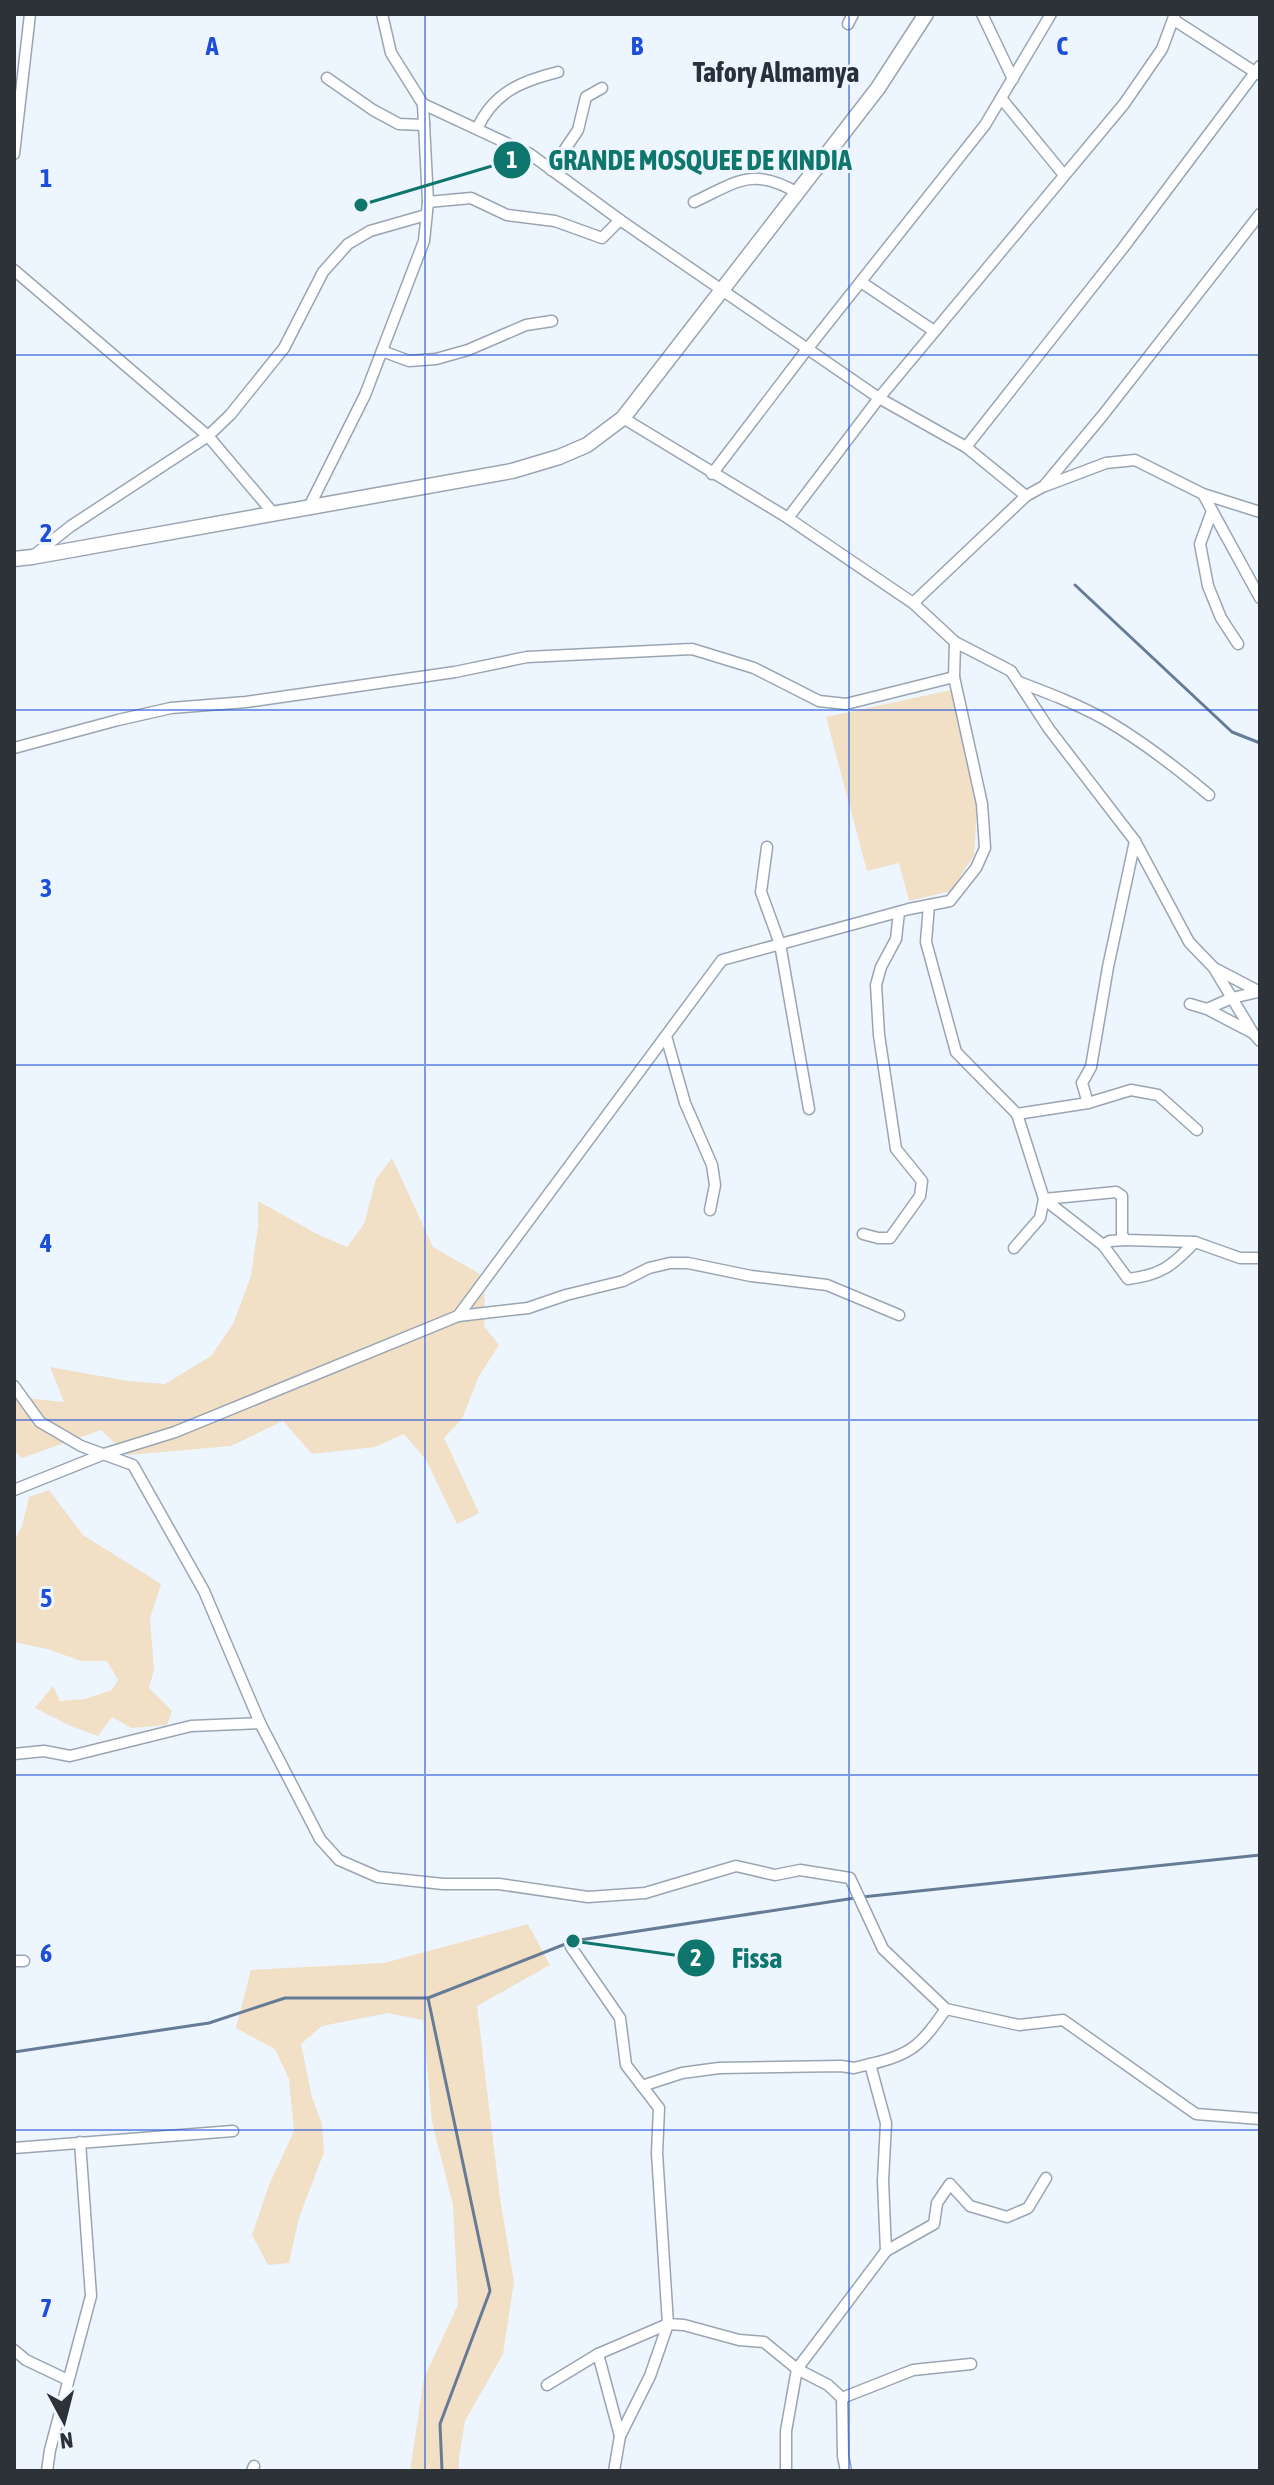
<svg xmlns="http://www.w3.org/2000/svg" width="1274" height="2485" font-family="'Asap Condensed',sans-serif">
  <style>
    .green { fill: #f1e0c6 }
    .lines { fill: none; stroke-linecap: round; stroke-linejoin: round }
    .stream { stroke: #667c96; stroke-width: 3 }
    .minor-casing { stroke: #9aa5b3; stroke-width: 13 }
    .secondary-casing { stroke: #9aa5b3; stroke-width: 17 }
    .minor { stroke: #fff; stroke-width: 10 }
    .secondary { stroke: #fff; stroke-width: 14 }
    .grid { fill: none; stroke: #1d4ed8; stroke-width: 2; stroke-opacity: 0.55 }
    .labels { text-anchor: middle; stroke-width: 6; stroke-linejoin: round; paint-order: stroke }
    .neighbourhood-label { font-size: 28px; font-weight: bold; fill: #27313c; stroke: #edf5fe }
    .grid-label { font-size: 26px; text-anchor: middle; font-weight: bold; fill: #1d4ed8; stroke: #edf5fe; stroke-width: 6; stroke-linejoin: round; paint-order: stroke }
    .leader { fill: none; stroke: #0f766e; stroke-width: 3 }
    .callout-dot { fill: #0f766e; stroke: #edf5fe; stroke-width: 3 }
    .mark-label { font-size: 24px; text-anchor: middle; font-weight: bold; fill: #fff }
    .callout-label { font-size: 28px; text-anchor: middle; font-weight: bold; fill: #0f766e; stroke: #edf5fe; stroke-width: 6; stroke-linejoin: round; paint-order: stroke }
  </style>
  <rect width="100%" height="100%" fill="#edf5fe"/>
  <g class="green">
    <path d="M951 690 977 808 974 855 951 891 909 901 899 863 867 871 826 717Z"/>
    <path d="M392 1158 433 1247 485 1277 484 1326 499 1345 479 1376 462 1419 444 1438 479 1513 457 1524 426 1460 404 1434 375 1447 312 1454 283 1421 231 1446 128 1455 101 1430 22 1458 14 1451V1397L64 1402 50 1367 128 1381 165 1384 211 1356 233 1324 251 1276 258 1226V1201L317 1234 347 1247 364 1224 376 1179Z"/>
    <path d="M49 1490 83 1535 161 1584 150 1618 154 1670 149 1688 172 1711 167 1725 132 1728 112 1717 98 1736 73 1727 35 1708 53 1686 60 1701 85 1699 112 1690 118 1680 107 1661H81L47 1649 14 1642V1542L22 1526 29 1497Z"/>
    <path d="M528 1924 550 1965 477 2006 500 2198 514 2282 503 2354 465 2421 459 2458V2471H410L424 2378 458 2305 453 2205 432 2122 423 2020 388 2013 322 2026 301 2044 312 2097 322 2124 324 2152 299 2218 289 2263 268 2265 252 2235 269 2185 294 2131 289 2079 275 2049 236 2028 251 1970 384 1963Z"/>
  </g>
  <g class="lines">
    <g class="stream">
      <path d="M1075 585 1232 732 1260 743"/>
      <path d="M862 1897 1260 1855"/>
      <path d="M428 1998 490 2291 440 2424 442 2471"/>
      <path d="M14 2052 209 2023 285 1998H428L573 1941 855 1898"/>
    </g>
    <g class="minor-casing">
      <g id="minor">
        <path d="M382 14 391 53 423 104 530 154 620 220 879 398 966 447 1026 496"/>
        <path d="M982 14 1013 79"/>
        <path d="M1174 20 1258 74"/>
        <path d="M848 24 853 14"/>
        <path d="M327 78 373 110 399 124 424 125"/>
        <path d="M1001 98 1064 175"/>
        <path d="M477 129C493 93 521 81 558 72"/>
        <path d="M14 154 30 14"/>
        <path d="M551 170 578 130 586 97 602 88"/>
        <path d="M428 202 471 198 507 215 555 221 602 238 620 220"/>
        <path d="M694 202C737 182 752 166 798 193"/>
        <path d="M14 270 208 436 274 514"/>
        <path d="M861 282 934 331"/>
        <path d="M382 351 409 361 436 359 468 350 526 325 552 321"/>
        <path d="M623 418 788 518 913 603 955 642 1011 671 1049 729 1135 841 1189 942 1214 968 1260 992"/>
        <path d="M966 447 1123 248 1260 66"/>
        <path d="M712 474 808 348 985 125 1051 14"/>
        <path d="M1045 486 1106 463 1135 460 1203 494 1260 512"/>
        <path d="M1203 494 1260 598"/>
        <path d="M309 507 365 395 424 241 428 202 423 104"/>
        <path d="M1212 511 1200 544 1208 586 1221 618 1238 644"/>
        <path d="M788 518 879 398 1124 104 1162 49 1175 14"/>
        <path d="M33 556 71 526 208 436 230 415 284 348 323 272 348 244 370 231 426 215"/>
        <path d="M913 603 1026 496 1044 486 1103 415 1260 214"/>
        <path d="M1019 682C1048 693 1077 704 1104 719 1139 739 1178 769 1209 795"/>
        <path d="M14 748 118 720 171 708 246 702 455 672 527 657 692 649 754 668 819 701 846 704 954 677"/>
        <path d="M767 847 761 892 780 944 809 1109"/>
        <path d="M929 905 926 942 956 1052 1017 1114 1044 1199 1040 1218 1014 1248"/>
        <path d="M1215 970 1253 1033 1260 1041"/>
        <path d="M1190 1004 1207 1009 1251 1032"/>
        <path d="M1207 1009 1232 998 1258 992"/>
        <path d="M666 1036 685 1103 712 1165 715 1185 710 1210"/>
        <path d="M1088 1103 1082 1083 1091 1067 1108 967 1135 841"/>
        <path d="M1017 1114 1088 1103 1131 1090 1158 1095 1197 1130"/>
        <path d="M1044 1199 1116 1192 1122 1196V1235L1126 1240 1195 1242"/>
        <path d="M1044 1199 1103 1245 1110 1241 1126 1240"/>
        <path d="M863 1234 878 1238H890L920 1196 922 1181 896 1149 879 1035 876 985 881 967 896 939 899 912"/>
        <path d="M1103 1245 1128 1279C1161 1275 1172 1266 1195 1242L1240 1258H1260"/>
        <path d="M458 1316 528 1308 566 1295 623 1281 649 1268 670 1263H688L751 1276 827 1285 899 1315"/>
        <path d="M14 1386 40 1422 81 1446 133 1465 204 1591 260 1723 320 1839 339 1860 378 1877 443 1884H499L588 1897 645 1893 736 1866 775 1875 800 1870 850 1878 883 1949 946 2009 1019 2025 1063 2020 1196 2114 1260 2119"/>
        <path d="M14 1490 104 1454 175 1432 458 1316 722 960 909 909 950 901 976 868 985 848 982 804 954 677 955 642"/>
        <path d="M14 1754 44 1751 70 1756 191 1726 260 1723"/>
        <path d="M571 1947 620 2018 626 2065 659 2108 657 2153 668 2324 650 2376 620 2436"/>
        <path d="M14 1961H24"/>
        <path d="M946 2009C922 2043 913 2055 870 2064L886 2123 883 2181 886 2251 934 2224 937 2203 950 2184 970 2206 1007 2217 1028 2208 1046 2178"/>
        <path d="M642 2086 682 2073 719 2068 841 2066 854 2068 870 2064"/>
        <path d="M14 2148 233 2131"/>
        <path d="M14 2350 26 2360 68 2380"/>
        <path d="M598 2354 620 2436 614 2471"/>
        <path d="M547 2385 598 2354 668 2324 684 2325 739 2340 764 2342 797 2369 828 2385 842 2398 843 2456 846 2471"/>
        <path d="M842 2398 913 2370 971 2364"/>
        <path d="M47 2471 50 2450 91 2296 80 2142"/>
        <path d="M252 2471 254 2466"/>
        <path d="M786 2471V2431L797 2369 886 2251"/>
      </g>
    </g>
    <g class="secondary-casing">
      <path id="secondary" d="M14 559 32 557 512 471 559 457 587 445 623 418 878 88 926 14"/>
    </g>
    <use href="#minor" class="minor"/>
    <use href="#secondary" class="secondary"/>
  </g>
  <path class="grid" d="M425 14V2471M849 14V2471M14 355H1260M14 710H1260M14 1065H1260M14 1420H1260M14 1775H1260M14 2130H1260"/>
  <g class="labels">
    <g class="neighbourhood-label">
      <text x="776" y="82">Tafory Almamya</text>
    </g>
  </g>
  <g class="grid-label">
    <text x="212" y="55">A</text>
    <text x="637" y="55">B</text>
    <text x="1062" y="55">C</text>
    <text x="46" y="187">1</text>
    <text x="46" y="542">2</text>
    <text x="46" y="897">3</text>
    <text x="46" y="1252">4</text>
    <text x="46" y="1607">5</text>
    <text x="46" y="1962">6</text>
    <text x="46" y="2317">7</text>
  </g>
  <path class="leader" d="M361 205L512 160M573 1941L696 1958"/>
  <g class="callout-dot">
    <circle cx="361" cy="205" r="8"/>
    <circle cx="573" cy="1941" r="8"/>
    <circle cx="512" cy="160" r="20"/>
    <circle cx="696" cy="1958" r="20"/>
  </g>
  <g class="mark-label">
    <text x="512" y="168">1</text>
    <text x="696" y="1966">2</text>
  </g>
  <g class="callout-label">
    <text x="700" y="170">GRANDE MOSQUEE DE KINDIA</text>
    <text x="757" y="1968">Fissa</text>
  </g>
  <rect width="1274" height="2485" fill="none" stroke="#2d3238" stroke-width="32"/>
  <g transform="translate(64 2421) rotate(173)" stroke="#edf5fe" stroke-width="6" paint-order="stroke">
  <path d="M0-6L14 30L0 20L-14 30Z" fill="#2d3238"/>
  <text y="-12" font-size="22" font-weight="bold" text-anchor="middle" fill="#2d3238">N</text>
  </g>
</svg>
